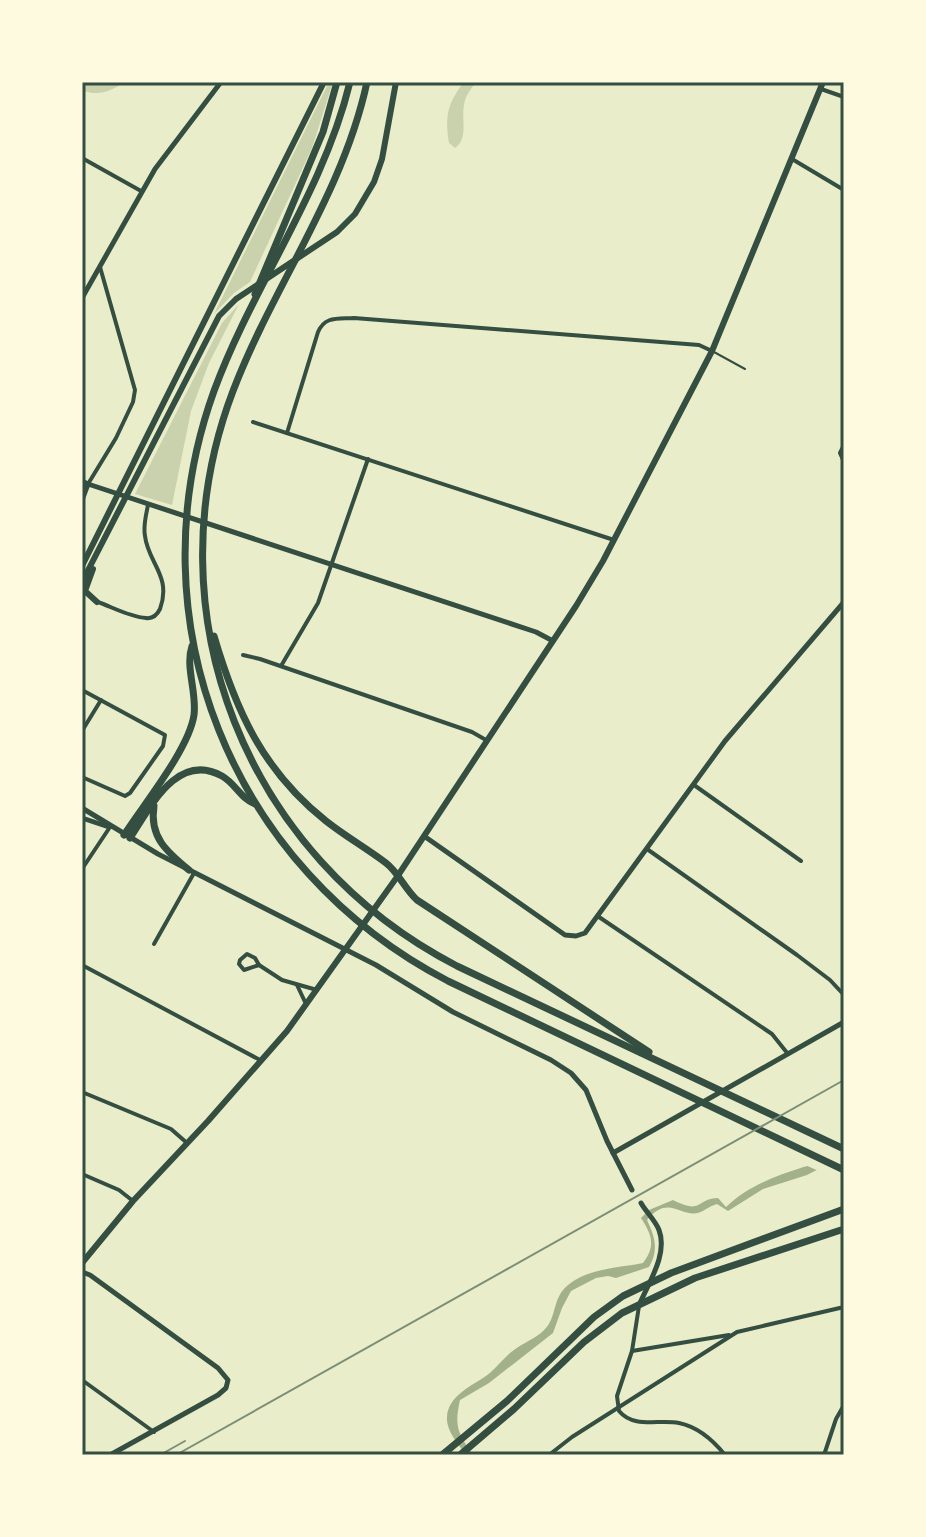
<svg xmlns="http://www.w3.org/2000/svg" width="926" height="1537" font-family="'Exo 2',sans-serif">
  <style>
    .green { fill: #cad2ad }
    .water { fill: #a3b18a }
    .pier { fill: #e9edc9 }
    .lines { fill: none; stroke-linecap: round; stroke-linejoin: round }
    .service { stroke: #344e41; stroke-width: 2 }
    .minor { stroke: #344e41; stroke-width: 4 }
    .tertiary { stroke: #344e41; stroke-width: 5 }
    .primary { stroke: #344e41; stroke-width: 6 }
    .trunk { stroke: #344e41; stroke-width: 7 }
    .motorway { stroke: #344e41; stroke-width: 7 }
    .rail { stroke: #7c8e77; stroke-width: 2 }
    .neatline { fill: none; stroke: #344e41; stroke-width: 3 }
  </style>
  <rect width="100%" height="100%" fill="#e9edc9"/>
  <g class="green">
    <path d="M82 82H125C111 91 98 97 82 90Z"/>
    <path d="M329 82H333L312 148 250 282 234 293 214 314Z"/>
    <path d="M464 82H476C471 89 465 96 464 105 461 120 469 138 455 148L449 143C445 116 447 104 464 82Z"/>
    <path d="M239 304 209 363 191 411 172 505 135 494 222 323Z"/>
  </g>
  <path class="water" d="M844 1156 807 1175 763 1189 728 1211 717 1204C709 1206 705 1211 698 1213 680 1217 668 1194 647 1220 655 1237 659 1250 649 1267L616 1278 608 1276 596 1278 571 1291 562 1308 553 1333 489 1383 460 1400C454 1427 458 1433 473 1455H466C459 1445 446 1431 447 1417 448 1397 469 1387 483 1378 493 1372 501 1361 510 1353 519 1345 532 1340 541 1333 560 1318 549 1297 572 1282 593 1268 618 1268 643 1263 656 1246 652 1235 641 1218L649 1210 673 1200C703 1215 695 1199 718 1198L726 1207C757 1177 804 1167 844 1156Z"/>
  <path class="pier" d="M844 1142V1160L821 1172 803 1164Z"/>
  <g class="lines">
    <path class="service" d="M714 352 745 369"/>
    <g class="minor">
      <path d="M821 89 844 97"/>
      <path d="M82 158 141 191"/>
      <path d="M792 159 844 190"/>
      <path d="M253 422 614 540"/>
      <path d="M287 433 318 332C325 316 337 319 354 318L699 345 712 351"/>
      <path d="M844 445 840 453 844 462"/>
      <path d="M82 480 88 484 116 438 133 402 135 390 100 267"/>
      <path d="M98 602C112 607 130 617 146 618 153 619 157 615 160 609 172 576 148 563 145 536 143 526 146 515 148 505"/>
      <path d="M243 655 260 659 472 732 486 740"/>
      <path d="M281 666 318 603 368 459"/>
      <path d="M82 690 165 735 163 746 130 793 125 796 82 777"/>
      <path d="M82 731 101 700"/>
      <path d="M694 785 801 861"/>
      <path d="M647 849 797 955 830 980 844 995"/>
      <path d="M82 869 110 827"/>
      <path d="M599 917 772 1034 788 1054"/>
      <path d="M154 944 194 873"/>
      <path d="M247 954 255 958 259 965 244 970 239 964 240 960Z"/>
      <path d="M82 965 260 1060"/>
      <path d="M259 965 282 980 317 990"/>
      <path d="M297 985 306 1004"/>
      <path d="M82 1092 171 1129 187 1143"/>
      <path d="M82 1174 119 1190 133 1201"/>
      <path d="M639 1306 632 1351 617 1396 619 1411C634 1429 659 1419 679 1423 698 1427 713 1440 725 1455"/>
      <path d="M632 1351 729 1335"/>
      <path d="M82 1380 154 1432"/>
      <path d="M549 1455 572 1437 737 1332 844 1307"/>
      <path d="M824 1455 836 1419 844 1405"/>
    </g>
    <g class="tertiary">
      <path d="M82 298 155 169 221 82"/>
      <path d="M82 500 88 484 536 632 553 641"/>
      <path d="M82 808 158 854 376 965 453 1012 551 1060 571 1073 586 1090 607 1141 632 1190"/>
      <path d="M82 818 109 827"/>
      <path d="M424 836 565 935 576 936 585 933 725 741 844 602"/>
      <path d="M613 1153 844 1022"/>
      <path d="M82 1272 90 1275 218 1368 228 1380 226 1388 218 1395 110 1455"/>
      <path d="M640 1303C649 1282 668 1254 659 1230 655 1220 646 1212 641 1203"/>
    </g>
    <g class="primary">
      <path d="M82 566 324 82"/>
      <path d="M93 569 85 591 97 602"/>
      <path d="M82 582 219 316 236 299 337 232 355 214 374 182 382 159 396 82"/>
      <path d="M82 1263 133 1201 208 1121 287 1031 397 877 576 606 603 561 712 351 823 82"/>
    </g>
    <g class="trunk">
      <path d="M442 1455 507 1401 594 1317 623 1296 671 1273 844 1209"/>
      <path d="M460 1455 514 1409 584 1342 622 1313 695 1278 844 1229"/>
    </g>
    <g class="motorway">
      <path d="M350 82C323 193 253 285 214 391 131 621 232 869 448 981L844 1170"/>
      <path d="M367 82C343 194 273 286 233 391 148 614 247 858 457 966L844 1149"/>
      <path d="M255 294 323 132 337 82"/>
      <path d="M214 636C236 711 263 771 326 821 345 836 366 848 386 863 398 872 405 889 417 900L649 1052"/>
      <path d="M154 806C149 837 167 852 189 870"/>
      <path d="M124 835C144 804 189 749 194 715 197 692 185 667 192 646"/>
      <path d="M130 838C150 808 177 751 222 776 236 784 240 798 255 804"/>
    </g>
    <g class="rail">
      <path d="M160 1455 185 1441"/>
      <path d="M176 1455 844 1080"/>
    </g>
  </g>
  <rect width="926" height="1537" fill="none" stroke="#fefae0" stroke-width="168"/>
  <rect x="84" y="84" width="758" height="1369" class="neatline"/>
</svg>
